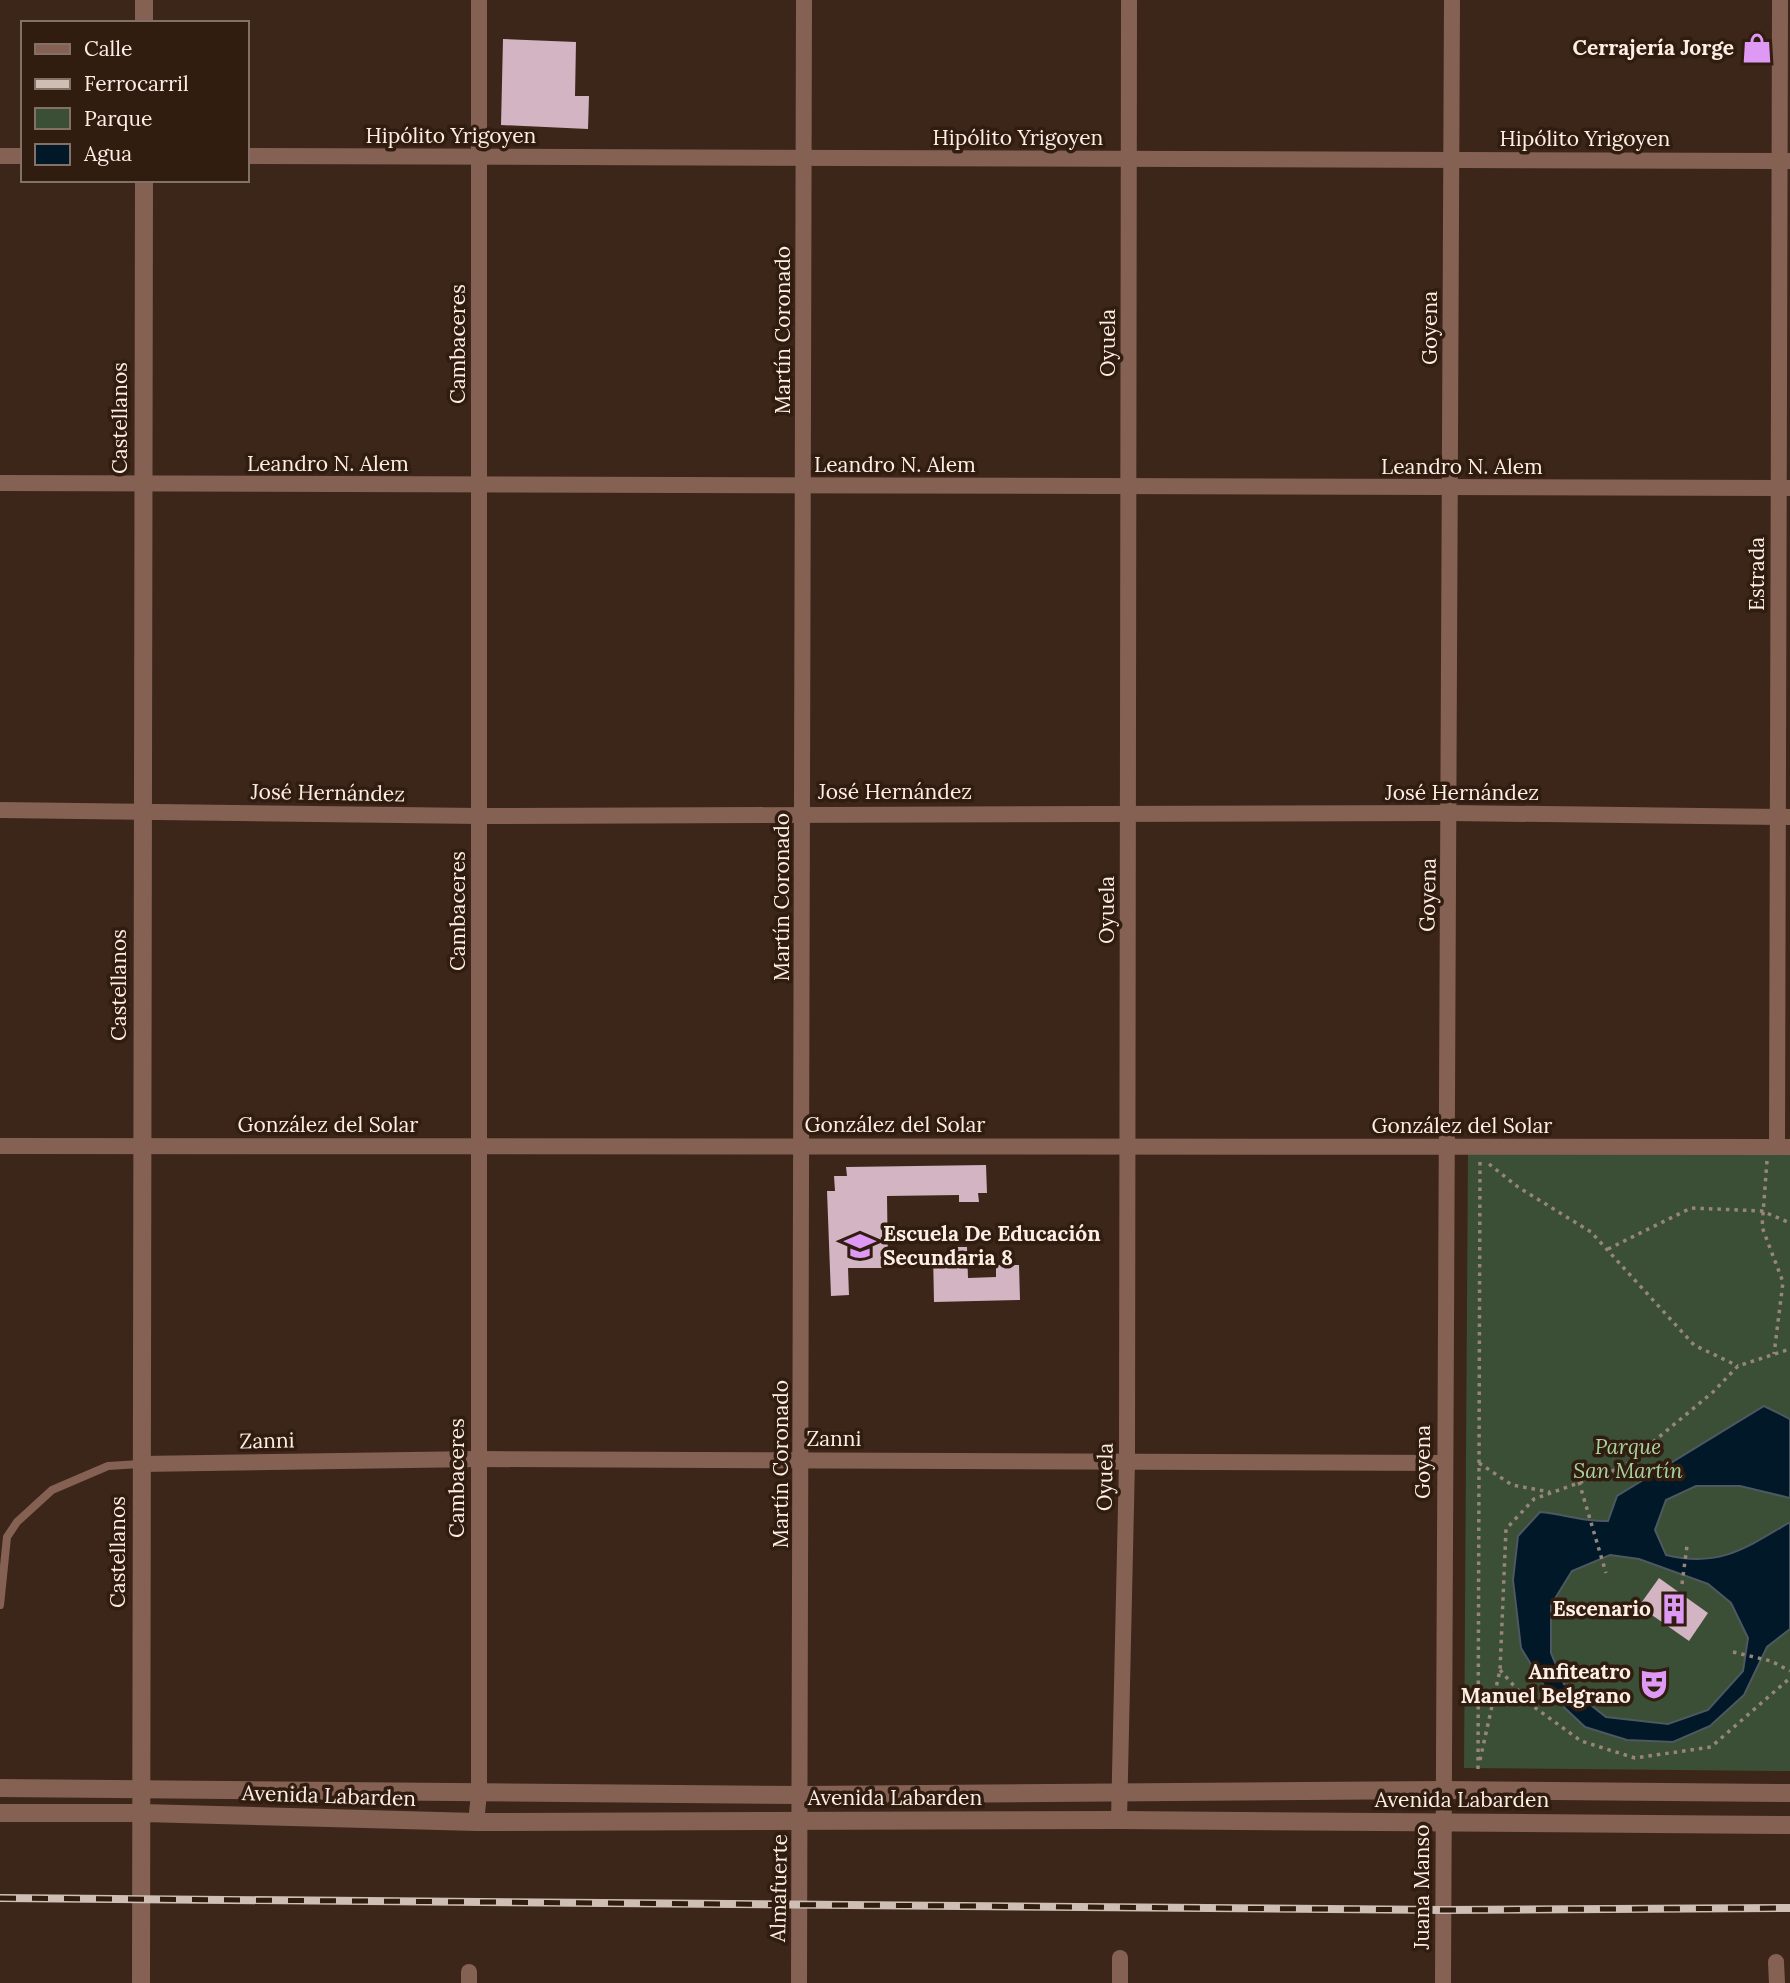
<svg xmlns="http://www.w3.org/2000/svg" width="1790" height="1983" font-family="Lora,serif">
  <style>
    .green { fill: #3a4f36 }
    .water { fill: #011828; stroke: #4d5861; stroke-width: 2; fill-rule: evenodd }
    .building { fill: #d2b4c3 }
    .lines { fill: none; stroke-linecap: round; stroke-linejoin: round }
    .path { stroke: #98857a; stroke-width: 3.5; stroke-dasharray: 3.5 5; stroke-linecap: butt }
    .service { stroke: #856153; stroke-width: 8 }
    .minor { stroke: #856153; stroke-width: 16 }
    .tertiary { stroke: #856153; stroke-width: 18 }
    .rail-casing { stroke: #cfbeb4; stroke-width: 8 }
    .rail { stroke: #311c10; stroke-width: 5; stroke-dasharray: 16; stroke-linecap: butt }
    .labels { text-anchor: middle; stroke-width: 7; stroke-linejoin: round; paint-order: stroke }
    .poi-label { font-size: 21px; font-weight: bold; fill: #feefe6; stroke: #311c10; text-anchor: end }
    .street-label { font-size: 21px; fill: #feefe6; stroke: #311c10 }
    .park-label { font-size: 21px; font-style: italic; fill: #a7d39f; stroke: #311c10 }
  </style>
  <rect width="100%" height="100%" fill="#3c2619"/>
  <path class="green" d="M1468 1147 1790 1150V1771L1464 1768Z"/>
  <path class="water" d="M1764 1406 1790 1419V1498L1740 1486H1696L1666 1500 1655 1530 1666 1555C1719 1568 1746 1548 1790 1522V1629L1767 1647 1744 1695 1710 1726 1673 1742 1627 1740 1585 1727 1548 1692 1521 1648 1513 1580 1518 1536 1540 1512C1564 1514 1584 1522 1608 1521L1617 1496ZM1610 1555 1639 1559 1708 1584 1731 1603 1748 1638 1743 1671 1708 1710 1668 1724 1606 1717 1564 1684 1551 1653V1605L1572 1571Z"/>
  <g class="building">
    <path d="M503 39 576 42 575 96H589L588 129 501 125Z"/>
    <path d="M986 1165 987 1193H978L979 1202H959V1195L887 1196 888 1268H848L849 1295 831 1296 827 1191H835L834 1176H847L846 1167Z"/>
    <path d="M949 1247H967L968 1278 996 1277V1265H1019L1020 1300 934 1302 933 1253H949Z"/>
    <path d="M1659 1578 1708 1613 1689 1641 1639 1606Z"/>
  </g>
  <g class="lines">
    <g class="path">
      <path d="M1767 1161 1762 1227 1783 1282 1774 1354"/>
      <path d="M1489 1164 1518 1187 1591 1232 1694 1345 1738 1366"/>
      <path d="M1608 1249 1691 1208 1762 1211 1790 1223"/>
      <path d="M1479 1463 1512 1485 1550 1492"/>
      <path d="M1579 1482 1606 1573"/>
      <path d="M1682 1584 1687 1546"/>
      <path d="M1733 1652 1771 1661 1790 1671"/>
      <path d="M1500 1670 1530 1704 1581 1741 1635 1758 1711 1747 1790 1678"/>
      <path d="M1480 1760 1500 1670 1506 1529 1534 1499 1623 1467 1713 1392 1738 1366 1790 1349"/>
      <path d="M1478 1769 1480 1162"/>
    </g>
    <path class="service" d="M0 1605 7 1537 17 1522 52 1490 108 1466 140 1464"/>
    <g class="minor">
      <path d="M0 156H23"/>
      <path d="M247 156 1790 161"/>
      <path d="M0 483 1790 488"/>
      <path d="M0 810 479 816 1450 813 1790 817"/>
      <path d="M0 1146 1790 1147"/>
      <path d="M1777 1147 1780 0"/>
      <path d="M140 1464 478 1459 1444 1463"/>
      <path d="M1119 1820 1127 1461 1129 0"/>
      <path d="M476 1822 479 1794V0"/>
      <path d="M1776 1962 1777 1983"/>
      <path d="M469 1983V1972"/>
      <path d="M799 1983 804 0"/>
      <path d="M1120 1983V1958"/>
      <path d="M1443 1983 1452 0"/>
    </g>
    <g class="tertiary">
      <path d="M144 23V0"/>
      <path d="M0 1788 802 1795 1442 1790 1790 1793"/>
      <path d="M0 1813H142L476 1822 1119 1820 1790 1825"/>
      <path d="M141 1983 144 180"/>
    </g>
    <g class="rail-casing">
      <path id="rail" d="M0 1898 1443 1910 1790 1908"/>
    </g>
    <use href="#rail" class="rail"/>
  </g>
  <defs>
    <g id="shop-bare" transform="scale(2.415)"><path d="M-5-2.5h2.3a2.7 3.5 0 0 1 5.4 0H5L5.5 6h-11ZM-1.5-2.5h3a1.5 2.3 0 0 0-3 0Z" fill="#dd99f4" stroke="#311c10" stroke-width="2.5" paint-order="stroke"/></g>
    <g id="school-bare" transform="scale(2.415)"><path d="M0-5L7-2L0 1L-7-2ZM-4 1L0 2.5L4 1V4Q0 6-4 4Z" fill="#dd99f4" stroke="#311c10" stroke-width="2.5" paint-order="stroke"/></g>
    <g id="building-bare" transform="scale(2.415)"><path d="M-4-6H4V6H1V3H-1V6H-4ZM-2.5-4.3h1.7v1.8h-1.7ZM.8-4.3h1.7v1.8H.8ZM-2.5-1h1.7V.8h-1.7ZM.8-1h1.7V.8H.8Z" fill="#dd99f4" stroke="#311c10" stroke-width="2.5" paint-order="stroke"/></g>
    <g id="theatre-bare" transform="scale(2.415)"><path d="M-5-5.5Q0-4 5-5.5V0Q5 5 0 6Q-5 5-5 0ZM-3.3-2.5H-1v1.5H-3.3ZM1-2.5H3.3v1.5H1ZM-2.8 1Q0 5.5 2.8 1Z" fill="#dd99f4" stroke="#311c10" stroke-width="2.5" paint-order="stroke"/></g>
  </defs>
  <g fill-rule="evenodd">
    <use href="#shop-bare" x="1757" y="48"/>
    <use href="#school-bare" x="860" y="1246"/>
    <use href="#building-bare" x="1674" y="1609"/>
    <use href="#theatre-bare" x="1654" y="1684"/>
  </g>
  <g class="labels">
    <g class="poi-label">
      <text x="1734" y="55">Cerrajería Jorge</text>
      <text x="883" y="1241" text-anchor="start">Escuela De Educación<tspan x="883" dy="24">Secundaria 8</tspan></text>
      <text x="1651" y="1616">Escenario</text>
      <text x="1631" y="1679">Anfiteatro<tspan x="1631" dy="24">Manuel Belgrano</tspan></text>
    </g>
    <g class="street-label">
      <text x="451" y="143">Hipólito Yrigoyen</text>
      <text x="1018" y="145">Hipólito Yrigoyen</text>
      <text x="1585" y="146">Hipólito Yrigoyen</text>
      <text transform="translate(1430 328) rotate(-90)" y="7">Goyena</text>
      <text transform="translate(783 330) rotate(-90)" y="7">Martín Coronado</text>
      <text transform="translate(1108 343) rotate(-90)" y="7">Oyuela</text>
      <text transform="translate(458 344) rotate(-90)" y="7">Cambaceres</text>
      <text transform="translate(120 418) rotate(-90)" y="7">Castellanos</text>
      <text x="328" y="471">Leandro N. Alem</text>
      <text x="895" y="472">Leandro N. Alem</text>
      <text x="1462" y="474">Leandro N. Alem</text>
      <text transform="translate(1757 574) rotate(-90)" y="7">Estrada</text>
      <text x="895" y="799">José Hernández</text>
      <text transform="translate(328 793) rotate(1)" y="7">José Hernández</text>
      <text x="1462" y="800">José Hernández</text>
      <text transform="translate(1428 895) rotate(-89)" y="7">Goyena</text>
      <text transform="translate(782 897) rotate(-90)" y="7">Martín Coronado</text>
      <text transform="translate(1107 910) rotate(-90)" y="7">Oyuela</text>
      <text transform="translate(458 911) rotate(-90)" y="7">Cambaceres</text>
      <text transform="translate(119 985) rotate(-90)" y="7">Castellanos</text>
      <text x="328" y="1132">González del Solar</text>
      <text x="895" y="1132">González del Solar</text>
      <text x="1462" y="1133">González del Solar</text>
      <text x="834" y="1446">Zanni</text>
      <text transform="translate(267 1441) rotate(-1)" y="7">Zanni</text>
      <text transform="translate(1423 1462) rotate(-90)" y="7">Goyena</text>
      <text transform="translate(781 1464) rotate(-90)" y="7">Martín Coronado</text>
      <text transform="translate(1105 1477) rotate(-89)" y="7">Oyuela</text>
      <text transform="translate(457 1478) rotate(-90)" y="7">Cambaceres</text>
      <text transform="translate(118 1552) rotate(-90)" y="7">Castellanos</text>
      <text transform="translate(329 1796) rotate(2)" y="7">Avenida Labarden</text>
      <text x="895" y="1805">Avenida Labarden</text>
      <text x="1462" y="1807">Avenida Labarden</text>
      <text transform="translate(1422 1887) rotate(-90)" y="7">Juana Manso</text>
      <text transform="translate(779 1888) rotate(-89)" y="7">Almafuerte</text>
    </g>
    <g class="park-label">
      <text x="1628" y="1454">Parque<tspan x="1628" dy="24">San Martín</tspan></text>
    </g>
  </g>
  <rect x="21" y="21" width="228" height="161" fill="#311c10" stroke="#837066" stroke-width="2"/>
  <rect x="35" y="44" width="35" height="10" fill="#856153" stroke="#837066" stroke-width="2"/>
  <text x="84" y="56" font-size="21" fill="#feefe6">Calle</text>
  <rect x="35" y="79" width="35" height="10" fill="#cfbeb4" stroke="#837066" stroke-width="2"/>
  <text x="84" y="91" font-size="21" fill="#feefe6">Ferrocarril</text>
  <rect x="35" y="108" width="35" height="21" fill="#3a4f36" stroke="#837066" stroke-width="2"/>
  <text x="84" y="126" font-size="21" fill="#feefe6">Parque</text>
  <rect x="35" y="144" width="35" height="21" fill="#011828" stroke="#837066" stroke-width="2"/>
  <text x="84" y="161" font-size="21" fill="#feefe6">Agua</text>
</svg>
